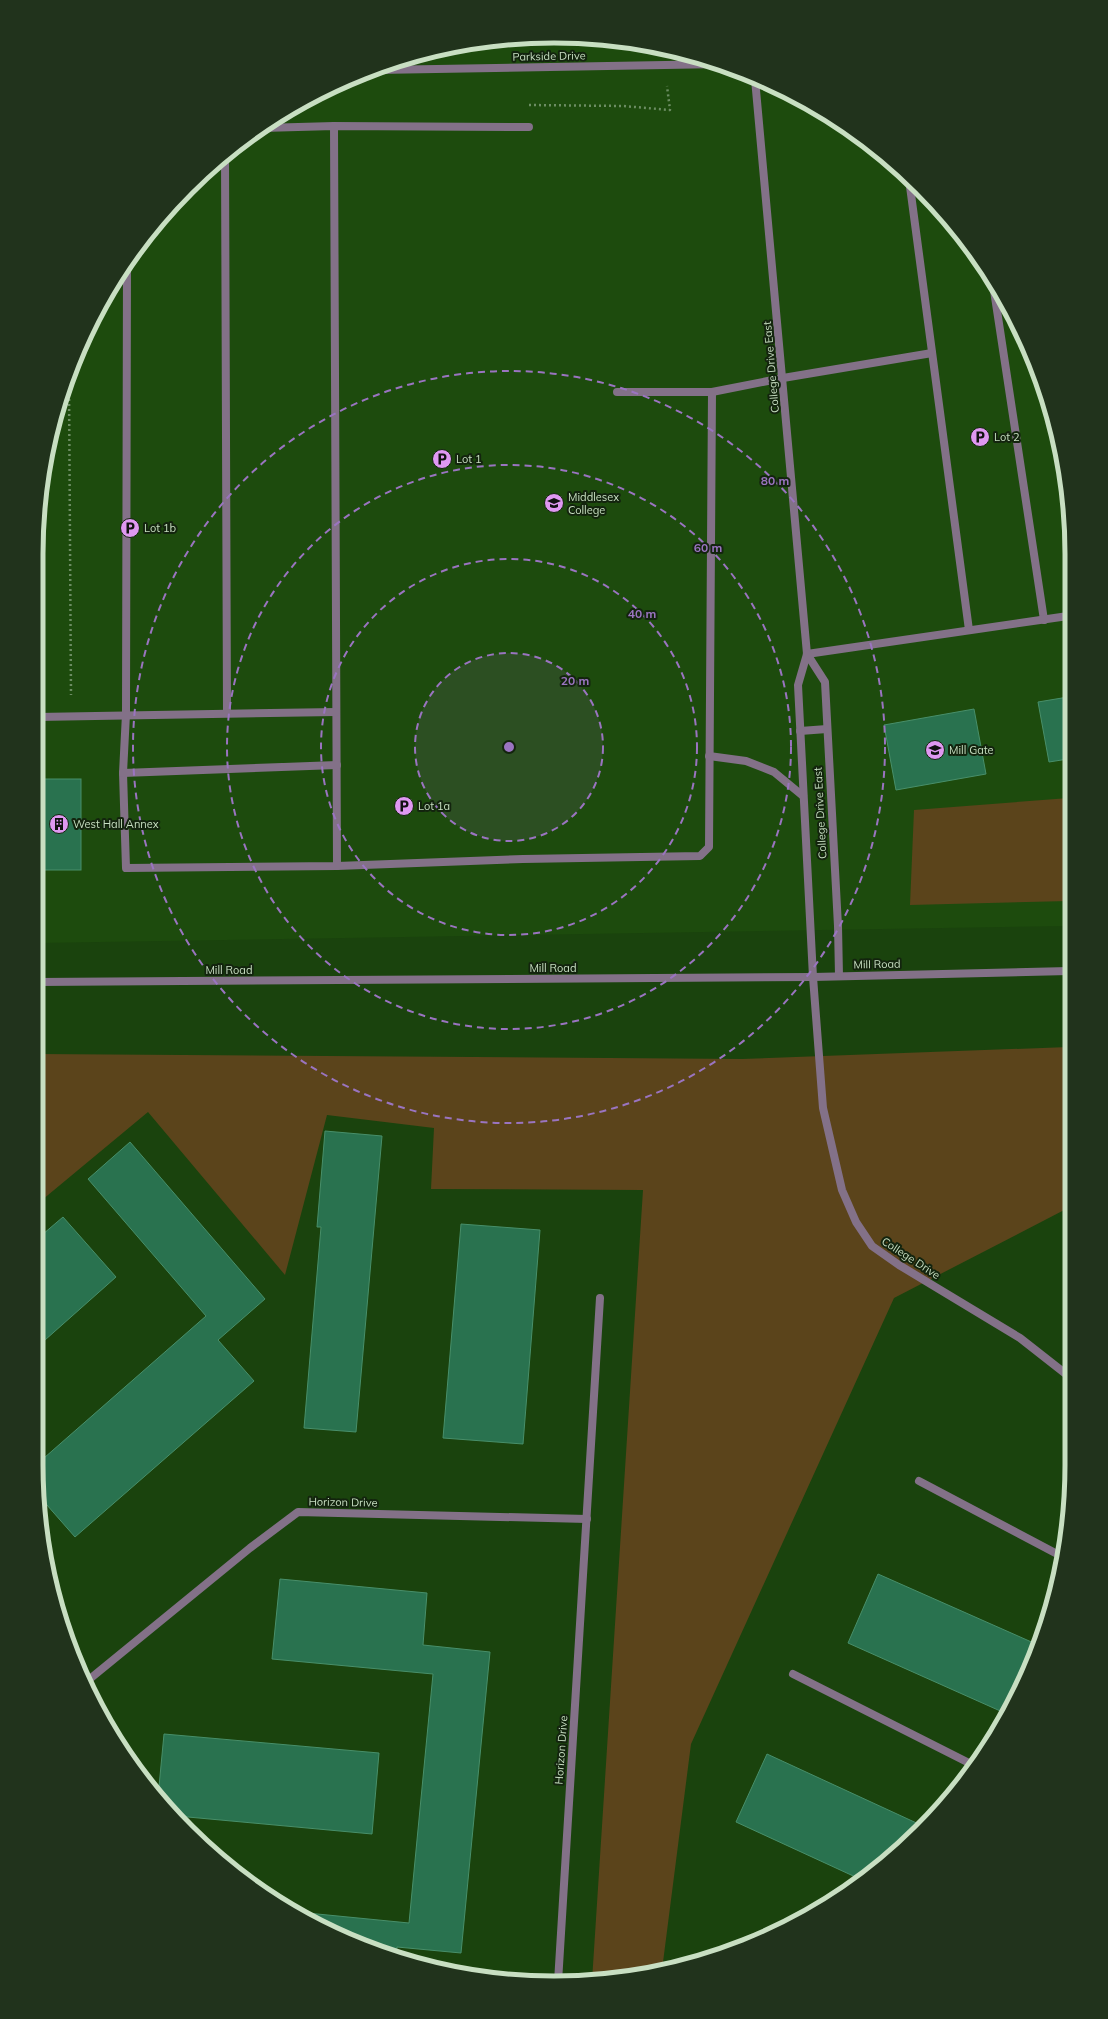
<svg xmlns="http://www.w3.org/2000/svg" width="1108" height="2019" font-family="Mulish,sans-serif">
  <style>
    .built { fill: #1d4b0d }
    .green { fill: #5b441b }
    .building { fill: #29724f; stroke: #488f6a }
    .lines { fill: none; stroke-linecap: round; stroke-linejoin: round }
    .path { stroke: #6c8d63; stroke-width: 2.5; stroke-dasharray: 2 3; stroke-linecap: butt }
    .service { stroke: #837188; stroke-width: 8 }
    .minor { stroke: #837188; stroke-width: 8 }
    .tertiary { stroke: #837188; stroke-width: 8 }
    .ring { fill: none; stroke: #9a74c0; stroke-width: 2; stroke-dasharray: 7 5 }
    .labels { text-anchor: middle; stroke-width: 4; stroke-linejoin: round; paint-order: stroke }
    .street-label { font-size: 11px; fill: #c8dfc2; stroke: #13240e }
    .poi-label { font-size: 11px; fill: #c8dfc2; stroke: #13240e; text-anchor: start }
    .rim { fill: none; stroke: #c8dfc2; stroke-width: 5 }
    .centre { fill: #9a74c0; stroke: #13240e; stroke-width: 2 }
    .ring-label { font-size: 12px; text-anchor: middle; font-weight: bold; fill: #9a74c0; stroke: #13240e; stroke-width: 4; stroke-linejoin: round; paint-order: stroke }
  </style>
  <rect width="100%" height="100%" fill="#1a430d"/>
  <path class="built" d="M520 37 621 40 720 63 813 105 920 188 985 266 1044 387 1068 487 1069 926 37 943V520L54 420 105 295 164 213 238 143 325 90 420 54Z"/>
  <g class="green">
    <path d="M1069 798V901L910 905 914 810Z"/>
    <path d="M1069 1047 1070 1207 894 1298 691 1744 662 1970 592 1981 643 1190 431 1189 434 1128 327 1115 285 1275 148 1112 36 1205V1054L742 1059Z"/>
  </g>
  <g class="building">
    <path d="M1068 697V759L1049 762 1038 702Z"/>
    <path d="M974 709 986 774 896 790 884 725Z"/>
    <rect x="37" y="779" width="44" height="91"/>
    <path d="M325 1131 382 1136 356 1432 304 1428 321 1227H317Z"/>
    <path d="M130 1142 265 1299 218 1340 254 1381 75 1537 39 1496 36 1465 206 1316 88 1179Z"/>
    <path d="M63 1217 116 1277 36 1348V1240Z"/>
    <path d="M461 1224 540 1230 523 1444 443 1438Z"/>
    <path d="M878 1574 1036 1644 1007 1714 848 1643Z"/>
    <path d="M280 1579 427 1593 423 1645 490 1652 461 1953 397 1947 396 1957 356 1943 297 1912 409 1923 433 1674 272 1659Z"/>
    <path d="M164 1734 379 1753 372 1834 177 1816 158 1797Z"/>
    <path d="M767 1754 923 1826 896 1854 862 1880 736 1822Z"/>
  </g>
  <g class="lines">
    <g class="path">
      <path d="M508 39 537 38"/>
      <path d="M529 105 623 106 670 110 667 86"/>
      <path d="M69 384 71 695"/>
    </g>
    <g class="service">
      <path d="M377 70 722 64"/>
      <path d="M334 126 337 866"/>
      <path d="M262 128 334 126 529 127"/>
      <path d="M225 156 227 713"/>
      <path d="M909 179 969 630"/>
      <path d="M127 265 126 714 123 773 126 868 337 866 523 859 700 856 709 847 712 392"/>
      <path d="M993 284 1044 620"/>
      <path d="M617 392H712L783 378 932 353"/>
      <path d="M807 654 1068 616"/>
      <path d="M37 717 336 712"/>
      <path d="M800 731 827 729"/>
      <path d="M709 756 746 761 774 772 803 796"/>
      <path d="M123 773 337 765"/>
      <path d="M919 1481 1061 1556"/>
      <path d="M793 1674 975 1766"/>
    </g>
    <g class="minor">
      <path d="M755 79 807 654 798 685 813 977 823 1108 842 1190 856 1222 872 1246 899 1265 1020 1338 1071 1378"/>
      <path d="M807 654 825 682 838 926 839 976"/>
      <path d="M86 1682 250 1548 298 1512 587 1519"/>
      <path d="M558 1982 600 1298"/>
    </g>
    <path class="tertiary" d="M37 982 813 977 1069 971"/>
  </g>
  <circle cx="509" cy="747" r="94" fill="#9a74c0" fill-opacity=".12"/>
  <g class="ring">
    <circle cx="509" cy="747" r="94"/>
    <circle cx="509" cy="747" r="188"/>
    <circle cx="509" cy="747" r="282"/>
    <circle cx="509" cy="747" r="376"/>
  </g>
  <defs>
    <g id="parking-disc" transform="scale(1)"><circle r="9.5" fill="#df98f1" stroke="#13240e"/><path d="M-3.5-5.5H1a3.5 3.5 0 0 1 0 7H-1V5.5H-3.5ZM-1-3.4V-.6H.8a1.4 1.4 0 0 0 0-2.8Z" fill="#111"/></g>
    <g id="university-disc" transform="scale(1)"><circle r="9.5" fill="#df98f1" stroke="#13240e"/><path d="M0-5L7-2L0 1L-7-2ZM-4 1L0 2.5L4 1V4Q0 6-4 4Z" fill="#111"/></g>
    <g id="building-disc" transform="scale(1)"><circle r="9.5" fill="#df98f1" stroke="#13240e"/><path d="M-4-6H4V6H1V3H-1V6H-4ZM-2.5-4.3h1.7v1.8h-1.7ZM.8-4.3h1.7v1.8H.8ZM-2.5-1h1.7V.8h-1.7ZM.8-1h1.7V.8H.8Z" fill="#111"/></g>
  </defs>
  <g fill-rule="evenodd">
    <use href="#parking-disc" x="980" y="437"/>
    <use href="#parking-disc" x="442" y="459"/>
    <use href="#university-disc" x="554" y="503"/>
    <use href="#parking-disc" x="130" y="528"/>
    <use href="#university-disc" x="935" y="750"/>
    <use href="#parking-disc" x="404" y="806"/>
    <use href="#building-disc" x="59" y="824"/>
  </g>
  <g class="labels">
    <g class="street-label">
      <text transform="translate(549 56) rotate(-1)" y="4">Parkside Drive</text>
      <text transform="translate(771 367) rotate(-95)" y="4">College Drive East</text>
      <text transform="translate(820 813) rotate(-93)" y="4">College Drive East</text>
      <text transform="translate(877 964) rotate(-1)" y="4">Mill Road</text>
      <text x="553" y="972">Mill Road</text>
      <text x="229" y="974">Mill Road</text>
      <text transform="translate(911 1258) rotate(33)" y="4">College Drive</text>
      <text transform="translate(343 1502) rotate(1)" y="4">Horizon Drive</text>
      <text transform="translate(561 1750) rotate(-86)" y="4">Horizon Drive</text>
    </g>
    <g class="poi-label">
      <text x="994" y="441">Lot 2</text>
      <text x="456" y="463">Lot 1</text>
      <text x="568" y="501">Middlesex<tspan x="568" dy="13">College</tspan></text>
      <text x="144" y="532">Lot 1b</text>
      <text x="949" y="754">Mill Gate</text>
      <text x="418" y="810">Lot 1a</text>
      <text x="73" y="828">West Hall Annex</text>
    </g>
  </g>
  <path d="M0 0H1108V2019H0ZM554 43H554A511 511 0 0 1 1065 554V1465A511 511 0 0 1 554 1976H554A511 511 0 0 1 43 1465V554A511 511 0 0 1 554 43Z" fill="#21331c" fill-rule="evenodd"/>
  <path class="rim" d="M554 43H554A511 511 0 0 1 1065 554V1465A511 511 0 0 1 554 1976H554A511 511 0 0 1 43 1465V554A511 511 0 0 1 554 43Z"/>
  <circle cx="509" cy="747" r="6" class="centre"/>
  <g class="ring-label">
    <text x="775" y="485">80 m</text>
    <text x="708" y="552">60 m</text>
    <text x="642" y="618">40 m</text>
    <text x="575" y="685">20 m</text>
  </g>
</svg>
